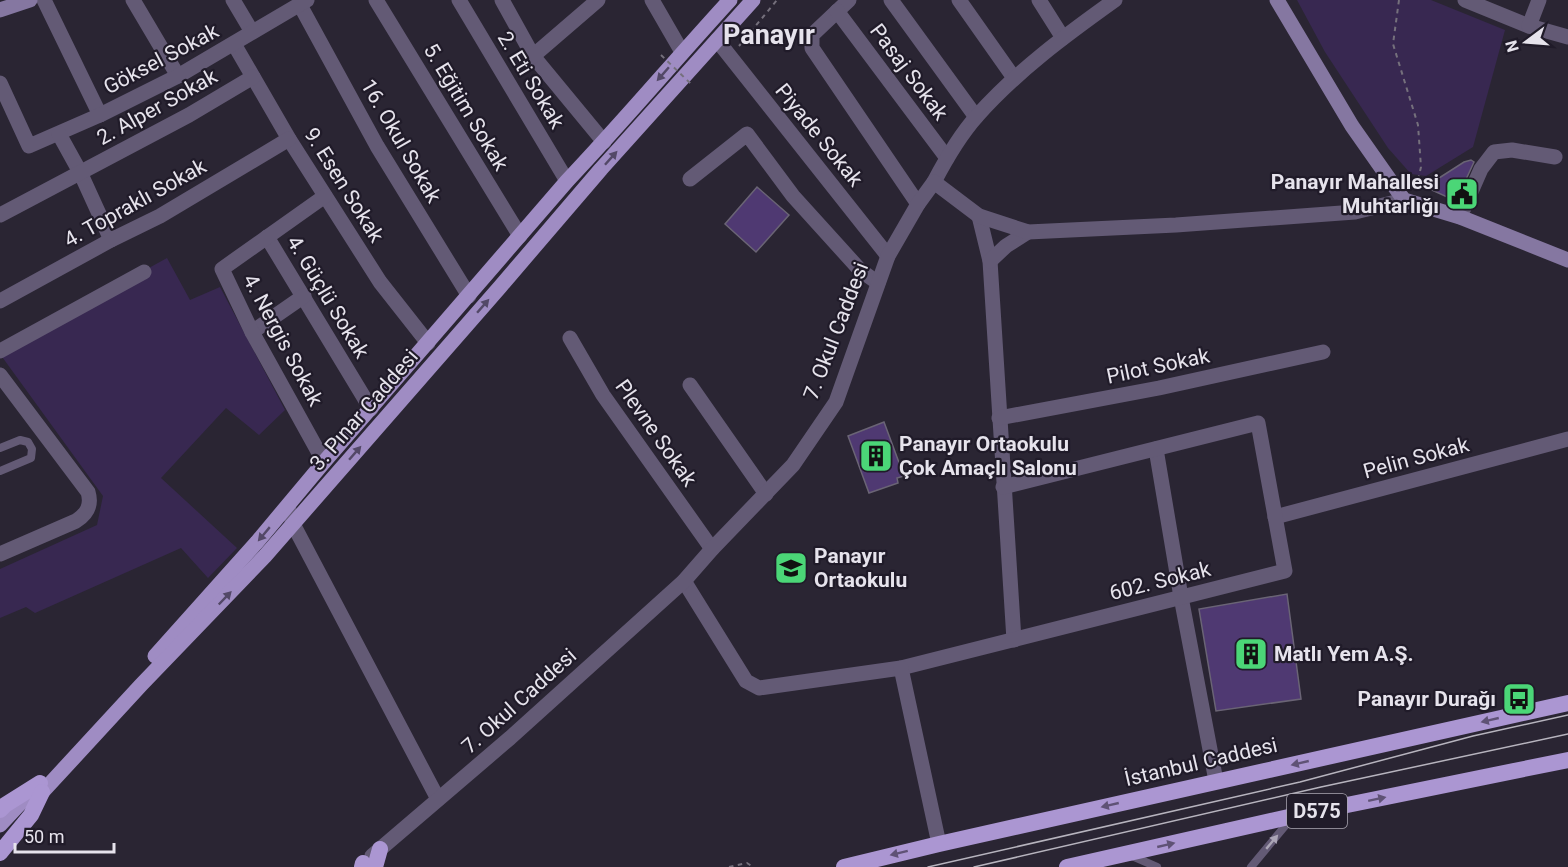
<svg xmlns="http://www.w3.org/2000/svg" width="1568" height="867" font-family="Roboto,sans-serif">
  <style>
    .green { fill: #382851 }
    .building { fill: #4f3972; stroke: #6a6475; stroke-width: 1.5 }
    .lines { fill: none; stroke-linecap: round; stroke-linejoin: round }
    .path { stroke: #75707c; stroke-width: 2; stroke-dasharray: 4.5 4.5; stroke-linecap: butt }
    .service { stroke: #635a75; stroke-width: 8 }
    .minor { stroke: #635a75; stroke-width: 15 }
    .secondary { stroke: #8577a1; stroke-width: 15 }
    .primary { stroke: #9f8cc3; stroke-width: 15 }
    .trunk { stroke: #ab96d2; stroke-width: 16 }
    .tram { stroke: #b7b4be; stroke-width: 1.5 }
    .path-bridge { stroke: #75707c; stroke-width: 2; stroke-dasharray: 4.5 4.5; stroke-linecap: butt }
    .oneway { fill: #534867 }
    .oneway2 { fill: #5f5275 }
    .oneway3 { fill: #aba5b6 }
    .labels { text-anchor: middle; stroke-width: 4.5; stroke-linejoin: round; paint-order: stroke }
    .shield { fill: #201b29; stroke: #aba7b2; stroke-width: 1.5 }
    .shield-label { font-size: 20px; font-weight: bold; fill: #e6e3ec }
    .street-label { font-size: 21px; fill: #e6e3ec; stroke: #201b29 }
    .poi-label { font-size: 21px; font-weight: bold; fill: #e6e3ec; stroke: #201b29; text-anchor: start }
    .district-label { font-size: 27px; font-weight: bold; fill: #e6e3ec; stroke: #201b29 }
  </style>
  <rect width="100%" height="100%" fill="#2a2533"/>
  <g class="green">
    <path d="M1297 0H1431L1505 30 1473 147 1426 176 1411 174 1388 148 1325 52Z"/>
    <path d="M167 258 190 300 220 287 285 410 259 435 226 408 161 478 237 548 208 578 181 548 35 613 26 607 0 618V569L97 525 103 496 0 354V350Z"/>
  </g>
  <g class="building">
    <path d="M1471 160 1474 162 1456 201 1425 187 1464 162Z"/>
    <path d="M757 187 789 215 756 252 725 224Z"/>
    <path d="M884 422 904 476 897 478 898 483 869 493 848 436Z"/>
    <path d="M1287 594 1301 699 1216 711 1199 609Z"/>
  </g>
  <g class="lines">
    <g class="path">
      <path d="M1399 0 1393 44 1418 125 1421 167 1416 188"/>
      <path d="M739 46 777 0"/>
      <path d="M729 867 747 863 753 867"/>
    </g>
    <g class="service">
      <path d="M0 448 20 440 28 442 32 449 31 458 0 471"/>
      <path d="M1132 856 1157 867"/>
      <path d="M1251 867 1290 820"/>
    </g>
    <g class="minor">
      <path d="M44 0 100 115"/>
      <path d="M133 0 178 76"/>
      <path d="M233 0 252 32"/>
      <path d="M376 0 520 236"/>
      <path d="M459 0 567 181"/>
      <path d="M502 0 533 56 604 142"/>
      <path d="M652 0 682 52"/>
      <path d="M849 0 812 35V48L918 204"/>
      <path d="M891 0 976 117"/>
      <path d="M959 0 1014 78"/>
      <path d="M1039 0 1063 38"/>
      <path d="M1465 0 1529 26 1568 37"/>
      <path d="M300 5 377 146 469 296"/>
      <path d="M837 11 947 158"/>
      <path d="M1529 26 1539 0"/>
      <path d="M717 40 888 256"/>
      <path d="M234 44 289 139 380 282 428 343"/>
      <path d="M533 56 598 0"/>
      <path d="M0 83 29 146 100 115 178 76 307 0"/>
      <path d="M59 134 80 172 111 240"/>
      <path d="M690 179 747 134 793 196 860 270 878 283"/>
      <path d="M934 182C946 159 960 135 977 116 1017 71 1066 35 1115 0"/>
      <path d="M0 215 189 115 253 77"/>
      <path d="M979 216 990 261 1014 640"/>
      <path d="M1460 217 1481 169 1494 152 1512 150 1555 157"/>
      <path d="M267 237 371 409"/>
      <path d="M990 261 1006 246 1028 232"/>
      <path d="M0 301 111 240 160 216 289 139"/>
      <path d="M252 332 304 296"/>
      <path d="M570 338 603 395 712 549"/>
      <path d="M0 351 144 272"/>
      <path d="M0 375 88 492C92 505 87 514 76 521L0 554"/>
      <path d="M690 385 766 494"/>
      <path d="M999 418 1159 388 1323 352"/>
      <path d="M1156 449 1181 597 1216 781"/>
      <path d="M324 462 252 332 222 269 325 196"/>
      <path d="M288 506 293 524 438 799"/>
      <path d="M1275 517 1568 439"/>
      <path d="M684 581 746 681 759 688 901 668 1285 571 1258 423 1003 487"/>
      <path d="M901 668 939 844"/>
      <path d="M372 856 510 738 684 581 712 549 793 465 836 402 888 256 918 204 934 182 979 216 1028 232 1176 225 1355 212 1404 200"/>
    </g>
    <g class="secondary">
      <path d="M1277 0 1352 126 1404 200 1460 217 1568 260"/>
      <path d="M0 10 30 0"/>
    </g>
    <g class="primary">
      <path d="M155 656 257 542 324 462 567 181C623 122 675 60 730 0"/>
      <path d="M35 800 141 685 265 556 500 287 601 169 753 0"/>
      <path d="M0 825 29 794"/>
    </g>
    <g class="trunk">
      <path d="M0 810 5 805 40 783"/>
      <path d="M0 853 31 815 42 792"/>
      <path d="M362 867 363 863"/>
      <path d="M375 867 380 849"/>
      <path d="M844 867 939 844 1568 703"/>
      <path d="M1067 867 1293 816 1568 760"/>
    </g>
    <g class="tram">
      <path d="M928 867 1300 782 1473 736 1568 715"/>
      <path d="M974 867 1321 787 1568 734"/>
    </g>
    <path class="path-bridge" d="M661 55 691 84"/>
  </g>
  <defs><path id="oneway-solid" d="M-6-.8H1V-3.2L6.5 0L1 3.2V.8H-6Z" transform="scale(1.5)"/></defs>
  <g class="oneway">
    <use href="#oneway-solid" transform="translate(663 74) rotate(131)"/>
    <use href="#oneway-solid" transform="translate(611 158) rotate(-48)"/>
    <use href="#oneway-solid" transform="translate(483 306) rotate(-49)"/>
    <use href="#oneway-solid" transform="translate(355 453) rotate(-49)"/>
    <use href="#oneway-solid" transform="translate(264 534) rotate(130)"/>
    <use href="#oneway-solid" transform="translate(225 598) rotate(-46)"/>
  </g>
  <g class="oneway2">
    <use href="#oneway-solid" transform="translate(1490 720) rotate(167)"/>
    <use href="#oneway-solid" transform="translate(1300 763) rotate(167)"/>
    <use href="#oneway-solid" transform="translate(1377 799) rotate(-12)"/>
    <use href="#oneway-solid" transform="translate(1110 805) rotate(167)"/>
    <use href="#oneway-solid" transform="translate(1166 845) rotate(-13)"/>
    <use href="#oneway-solid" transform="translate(899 853) rotate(166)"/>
  </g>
  <use class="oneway3" href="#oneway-solid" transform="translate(1272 842) rotate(-50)"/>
  <defs>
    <g id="civic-square" transform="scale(1.725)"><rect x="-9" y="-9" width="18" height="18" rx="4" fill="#4bd677" stroke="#201b29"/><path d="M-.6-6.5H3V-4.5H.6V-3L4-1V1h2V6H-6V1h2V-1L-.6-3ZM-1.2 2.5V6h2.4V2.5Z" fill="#111"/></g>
    <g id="building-square" transform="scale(1.725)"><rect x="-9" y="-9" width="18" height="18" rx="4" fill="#4bd677" stroke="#201b29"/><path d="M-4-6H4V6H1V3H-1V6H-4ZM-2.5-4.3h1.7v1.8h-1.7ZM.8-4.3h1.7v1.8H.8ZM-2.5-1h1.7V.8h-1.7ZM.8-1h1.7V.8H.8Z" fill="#111"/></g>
    <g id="school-square" transform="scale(1.725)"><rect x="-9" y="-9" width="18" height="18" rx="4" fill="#4bd677" stroke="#201b29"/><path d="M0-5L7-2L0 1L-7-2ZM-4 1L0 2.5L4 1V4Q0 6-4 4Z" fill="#111"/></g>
    <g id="bus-square" transform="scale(1.725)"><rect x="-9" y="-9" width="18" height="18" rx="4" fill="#4bd677" stroke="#201b29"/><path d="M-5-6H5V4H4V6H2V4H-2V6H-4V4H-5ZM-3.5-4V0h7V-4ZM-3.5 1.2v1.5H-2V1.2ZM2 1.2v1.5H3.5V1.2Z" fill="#111"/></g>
  </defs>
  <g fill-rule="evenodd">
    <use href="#civic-square" x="1462" y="194"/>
    <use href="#building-square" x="876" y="456"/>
    <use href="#school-square" x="791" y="568"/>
    <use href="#building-square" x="1251" y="654"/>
    <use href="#bus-square" x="1519" y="699"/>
  </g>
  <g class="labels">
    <rect class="shield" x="1287" y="794" width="60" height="34" rx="4.5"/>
    <g class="shield-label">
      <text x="1317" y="818">D575</text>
    </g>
    <g class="street-label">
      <text transform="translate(161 59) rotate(-28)" y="7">Göksel Sokak</text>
      <text transform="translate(909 72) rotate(53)" y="7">Pasaj Sokak</text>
      <text transform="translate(531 80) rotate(59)" y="7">2. Eti Sokak</text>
      <text transform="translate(157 107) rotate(-29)" y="7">2. Alper Sokak</text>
      <text transform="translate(466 107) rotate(59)" y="7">5. Eğitim Sokak</text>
      <text transform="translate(819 135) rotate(51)" y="7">Piyade Sokak</text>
      <text transform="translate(401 141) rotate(60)" y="7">16. Okul Sokak</text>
      <text transform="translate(344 185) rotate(58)" y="7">9. Esen Sokak</text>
      <text transform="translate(135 203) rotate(-29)" y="7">4. Topraklı Sokak</text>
      <text transform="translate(328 297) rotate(59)" y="7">4. Güçlü Sokak</text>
      <text transform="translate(836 331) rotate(-69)" y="7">7. Okul Caddesi</text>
      <text transform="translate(283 340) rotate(62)" y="7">4. Nergis Sokak</text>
      <text transform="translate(1158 366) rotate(-12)" y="7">Pilot Sokak</text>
      <text transform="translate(364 410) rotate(-49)" y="7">3. Pınar Caddesi</text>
      <text transform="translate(656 433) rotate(55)" y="7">Plevne Sokak</text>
      <text transform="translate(1416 458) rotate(-15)" y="7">Pelin Sokak</text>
      <text transform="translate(1160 581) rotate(-14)" y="7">602. Sokak</text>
      <text transform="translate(519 701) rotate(-42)" y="7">7. Okul Caddesi</text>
      <text transform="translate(1201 762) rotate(-13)" y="7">İstanbul Caddesi</text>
    </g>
    <g class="poi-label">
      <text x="1439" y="189" text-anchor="end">Panayır Mahallesi<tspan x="1439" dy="24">Muhtarlığı</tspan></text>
      <text x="899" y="451">Panayır Ortaokulu<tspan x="899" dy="24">Çok Amaçlı Salonu</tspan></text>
      <text x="814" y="563">Panayır<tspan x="814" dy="24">Ortaokulu</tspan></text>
      <text x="1274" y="661">Matlı Yem A.Ş.</text>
      <text x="1496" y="706" text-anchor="end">Panayır Durağı</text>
    </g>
    <g class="district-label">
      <text x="769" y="44">Panayır</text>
    </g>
  </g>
  <g transform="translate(1526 42) rotate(254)" stroke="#201b29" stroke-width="4.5" paint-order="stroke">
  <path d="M0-4.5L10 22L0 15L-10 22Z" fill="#e6e3ec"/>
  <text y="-9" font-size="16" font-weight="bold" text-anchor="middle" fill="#e6e3ec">N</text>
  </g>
  <path d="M15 843v9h99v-9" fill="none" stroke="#e6e3ec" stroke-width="3"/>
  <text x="24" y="843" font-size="18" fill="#e6e3ec" stroke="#201b29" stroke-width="4.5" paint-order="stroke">50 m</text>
</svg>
